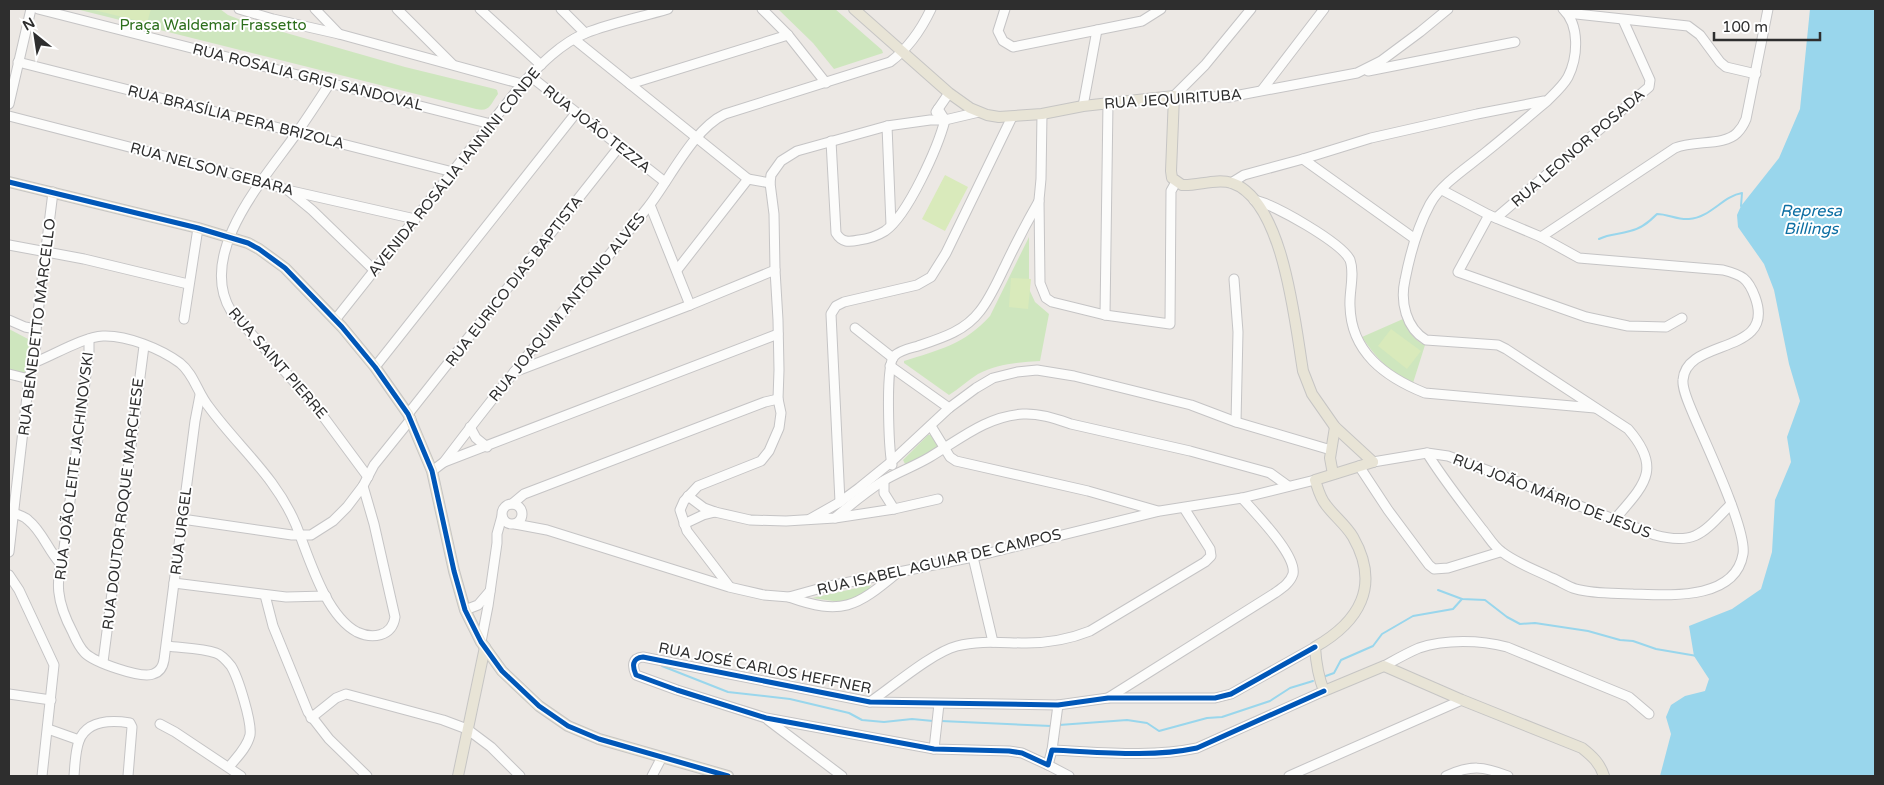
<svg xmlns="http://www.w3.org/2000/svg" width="1884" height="785" font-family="'Varela Round',sans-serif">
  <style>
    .green { fill: #cee6be }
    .pitch { fill: #d9eabb }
    .water { fill: #99d6ec }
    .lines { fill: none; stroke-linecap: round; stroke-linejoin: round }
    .stream { stroke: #99d6ec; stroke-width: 2 }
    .minor-casing { stroke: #c5c4c5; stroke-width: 11 }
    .major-casing { stroke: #c6c5c4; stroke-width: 12 }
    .minor { stroke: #fcfcfb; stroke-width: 9 }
    .major { stroke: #e8e4d6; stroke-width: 10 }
    .cycleway-casing { stroke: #fff; stroke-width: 8 }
    .cycleway { stroke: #0057b8; stroke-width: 5 }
    .labels { text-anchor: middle; stroke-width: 4; stroke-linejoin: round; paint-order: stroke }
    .park-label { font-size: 15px; fill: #2c6e1b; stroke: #fff }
    .street-label { font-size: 15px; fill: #2e2e2e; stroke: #fff }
    .water-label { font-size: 16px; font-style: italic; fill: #0d6fa3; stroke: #fff }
  </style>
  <rect width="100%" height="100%" fill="#ece8e4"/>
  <g class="green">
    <path d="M76 9H220L228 15 241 20 405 67 495 89 497 90 498 94C490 105 490 112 476 109Z"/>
    <path d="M778 9H835L882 50 883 53 834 69 813 43Z"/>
    <path d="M1029 237V289L1035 302 1049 314 1040 361C1019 362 997 364 978 374 968 380 959 389 949 395L904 363V361C939 350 965 344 990 316Z"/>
    <path d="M1403 319C1409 331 1412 339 1425 345L1413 383C1391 374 1375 357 1362 337Z"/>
    <path d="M9 329 28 339 31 343 28 374 9 372Z"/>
    <path d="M928 435H932L940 448 905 464 903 460Z"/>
    <path d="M871 585 861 605 812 598Z"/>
  </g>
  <g class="pitch">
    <path d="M90 9H151L147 23Z"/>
    <path d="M945 175 968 187 945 231 922 219Z"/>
    <path d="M1011 278 1031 279 1028 309 1009 307Z"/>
    <path d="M1391 329 1421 351 1407 369 1378 346Z"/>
  </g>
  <path class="water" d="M1810 9H1875V776L1857 775 1856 776H1660L1671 734 1666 717 1671 705 1685 696 1705 691 1709 679 1694 656 1689 626 1732 609 1761 589 1772 552 1775 500 1791 462 1787 437 1800 401 1789 364 1774 290 1764 264 1738 227 1737 215 1741 206 1779 158 1800 109Z"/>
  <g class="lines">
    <g class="stream">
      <path d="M1599 239C1611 233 1618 235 1630 231 1641 229 1649 222 1657 214 1668 214 1677 220 1689 219 1710 218 1723 196 1742 193L1741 206"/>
      <path d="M1438 590 1462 599 1485 600 1507 617 1520 624 1535 623 1588 631 1620 640 1633 641 1656 649 1697 656"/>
      <path d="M662 666 728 692 790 699 849 713 862 720 884 722 912 719 933 721"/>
      <path d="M1323 677 1334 673 1341 660 1373 646 1382 634 1413 616 1453 609 1462 599"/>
      <path d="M941 721 1051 726"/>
      <path d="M1059 725 1127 720 1147 723 1159 731 1207 718 1222 717 1270 701 1290 688 1313 681"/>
    </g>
    <g class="minor-casing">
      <g id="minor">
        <path d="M38 9 491 124"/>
        <path d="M239 9 273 19 339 34 522 84"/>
        <path d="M315 9 339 34"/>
        <path d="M397 9 452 64"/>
        <path d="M480 9 541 65"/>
        <path d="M561 9 585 33"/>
        <path d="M762 9 788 35 826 83"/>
        <path d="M1005 9 998 31 1003 41 1013 47 1142 21 1161 9"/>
        <path d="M1563 9C1580 25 1578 57 1568 77 1563 86 1555 93 1547 101 1527 118 1506 136 1486 152 1468 167 1441 184 1430 204 1417 228 1410 254 1405 280 1400 302 1406 328 1426 340L1498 345 1506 349 1628 429C1663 469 1644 485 1615 519"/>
        <path d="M1567 13 1688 26 1700 35 1720 62 1726 67 1756 74"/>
        <path d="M574 39 748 179"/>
        <path d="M18 62 453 172"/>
        <path d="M1368 71 1515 42"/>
        <path d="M530 76 665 182"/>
        <path d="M330 83C319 100 308 117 296 134 265 178 196 253 231 311L314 404 368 477"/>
        <path d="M630 84 788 35"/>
        <path d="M1262 90 1324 9"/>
        <path d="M1174 96 1229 97 1357 73 1381 61 1420 32 1448 9"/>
        <path d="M1174 96 1205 65 1251 9"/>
        <path d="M9 104 31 9"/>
        <path d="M1083 106 1097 30"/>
        <path d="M936 112 949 93"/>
        <path d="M1042 114 1041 179 1039 200 1040 283 1046 298 1052 302 1105 315 1170 324 1171 191 1176 182"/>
        <path d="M9 116 261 181 287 190 415 219"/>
        <path d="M887 126 891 225"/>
        <path d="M831 141 836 233C842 243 849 242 859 240 868 239 877 236 885 231 908 215 938 147 945 120L938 109"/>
        <path d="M1303 159 1415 239"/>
        <path d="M1231 183 1244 175 1303 159 1371 138 1477 114 1544 101"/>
        <path d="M289 191 312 210 374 270"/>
        <path d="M1254 200C1274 204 1342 243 1350 260 1355 274 1349 292 1350 306 1351 352 1385 377 1425 393L1595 408"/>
        <path d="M650 205 690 305"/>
        <path d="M1489 215 1458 272 1586 317 1628 326 1666 327 1682 318"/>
        <path d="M1496 218 1649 87 1650 80 1623 20"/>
        <path d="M1541 237 1675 148C1694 140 1724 146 1737 133 1741 129 1744 124 1746 119L1768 9"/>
        <path d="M9 245 84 259 188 284"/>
        <path d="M677 270 748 179 770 183"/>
        <path d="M1234 279 1238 332 1236 422"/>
        <path d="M1105 315 1108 103"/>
        <path d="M184 319 198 228"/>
        <path d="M9 320 25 327 36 329"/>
        <path d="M335 320 522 84C540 65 561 43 586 33 611 23 642 17 668 9"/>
        <path d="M855 328 893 358"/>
        <path d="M89 339V351L64 548C55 583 56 601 73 633 76 640 79 647 85 653 94 662 141 679 153 674 160 672 163 666 164 660L195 421 200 395"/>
        <path d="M33 363C52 356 83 337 103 336 127 335 161 349 180 363 194 374 198 394 209 407 239 448 276 477 296 525 309 557 325 615 357 632 372 639 392 637 395 617L374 524 363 486"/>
        <path d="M890 366 949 408"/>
        <path d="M375 367 576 113"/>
        <path d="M514 372 690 305 775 270"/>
        <path d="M9 374 29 379"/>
        <path d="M408 414 619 147"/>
        <path d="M931 426 950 457 956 461 1088 491 1158 511"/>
        <path d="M470 427 476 438 487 447"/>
        <path d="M1427 453C1443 479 1463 504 1482 529 1488 536 1494 547 1502 552 1516 563 1536 570 1552 578 1560 581 1568 587 1576 589 1594 594 1614 593 1633 594 1668 595 1735 601 1743 554 1747 530 1705 442 1694 416 1690 406 1682 390 1683 380 1686 337 1777 356 1755 297 1748 278 1742 275 1723 270L1579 258 1541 237 1489 215 1442 190"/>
        <path d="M444 462 778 334"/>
        <path d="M1373 462 1427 453 1448 456 1489 471 1655 535C1696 546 1704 532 1731 504"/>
        <path d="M892 465C889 449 885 366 894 356 900 350 911 348 918 346 942 338 965 331 980 311 991 297 998 280 1006 264 1016 243 1027 222 1039 201"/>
        <path d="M1359 466 1388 510 1429 565 1434 569 1448 568 1500 552"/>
        <path d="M432 471 444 462C509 375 580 292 648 207 670 179 693 129 725 114L890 62C909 48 921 30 931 9"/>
        <path d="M884 481V493L894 509"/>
        <path d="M688 496 704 508 715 512"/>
        <path d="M840 502 831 314 836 306 844 302 917 285 931 277 946 253 1012 117"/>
        <circle cx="512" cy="514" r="10"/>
        <path d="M512 504 524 494 765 402 778 399"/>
        <path d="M9 512C16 514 23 515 28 520 42 531 48 550 60 563"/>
        <path d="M835 518C850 505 866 492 883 481 898 472 915 466 930 457 960 439 987 416 1023 414 1039 413 1056 419 1071 424L1190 451 1270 473 1288 486"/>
        <path d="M182 519 292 535H311L333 521 347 507 363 486 374 465 411 419"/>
        <path d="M810 519 840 502 859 488 891 462 949 408 976 388 993 378 1017 372 1037 370 1074 376 1191 405 1236 422 1331 450"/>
        <path d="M515 524 547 530 729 587 764 595 789 597 825 587 973 557 1160 511 1242 498 1315 480"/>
        <path d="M684 524 703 515 715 512 750 520 786 521 835 518 894 509 938 499"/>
        <path d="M9 552 29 379 36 345V329L53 192"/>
        <path d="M973 557 993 642"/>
        <path d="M9 575 19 590 54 665 42 776"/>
        <path d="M174 583 286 597 326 596"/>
        <path d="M729 586 687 531 680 510 684 501 698 486 761 461 769 451 779 428 781 413 778 399 779 370 778 320 775 270 774 214 770 183 771 175 781 161 797 151 887 126 930 120H945L979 112"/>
        <path d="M265 595 273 626 308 712 329 739 367 776"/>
        <path d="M789 597C842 616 856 607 897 573"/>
        <path d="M465 610 478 605 490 591"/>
        <path d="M481 642 488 606 497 543V534L502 516"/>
        <path d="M167 646C182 648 202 648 216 653 222 655 227 661 231 666 238 677 252 722 250 735 247 748 236 758 229 767"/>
        <path d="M1315 647 1231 694 1215 698H1108L1058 705 870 702 643 657C632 658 632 666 636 675L677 690 766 718 934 749 1009 751 1022 753 1048 765 1052 750C1099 752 1150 758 1197 748L1324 691"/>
        <path d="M103 662 144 346"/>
        <path d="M1384 666C1395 660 1407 653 1419 648 1445 639 1481 640 1507 647L1629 697 1649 714"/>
        <path d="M9 694 51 700"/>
        <path d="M1108 698 1275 593C1282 588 1290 583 1293 574 1297 555 1255 513 1242 498"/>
        <path d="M870 702C892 687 933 652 957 646 979 640 1004 643 1026 643 1048 643 1070 639 1090 631L1205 562 1211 556 1210 549 1184 508"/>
        <path d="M311 718 336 698 346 694 443 720 467 729 491 747 520 776"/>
        <path d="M768 720 842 776"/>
        <path d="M160 724 175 732 241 776"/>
        <path d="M48 729 79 740"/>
        <path d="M934 749 939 704"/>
        <path d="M1052 750 1058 705"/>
        <path d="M1048 765 1069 776"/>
        <path d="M74 776C75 765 75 752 79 741 87 720 111 720 130 723L132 727 128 776"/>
        <path d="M652 776 662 757"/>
        <path d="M1289 776 1462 700"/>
        <path d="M1446 776C1471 765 1483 766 1508 776"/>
      </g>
    </g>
    <g class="major-casing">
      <g id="major">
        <path d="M854 9 949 93 970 108 987 115 999 117 1042 114 1083 106 1174 96 1171 171 1172 178 1182 185C1198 186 1216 178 1232 183 1284 201 1295 324 1303 371L1312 394 1335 427 1373 462"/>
        <path d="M9 182 198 228 248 243 259 249 285 268 342 327 375 367 408 414 432 471 454 571 465 610 481 642 502 671 539 706 568 726 599 739 728 776"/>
        <path d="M1373 462 1315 480C1318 489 1320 498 1326 505 1334 516 1346 525 1353 537 1381 586 1359 622 1315 647 1316 663 1318 676 1324 691L1384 666 1462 700 1582 748C1592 756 1600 763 1604 776"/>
        <path d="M1333 474 1330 458 1335 427"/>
        <path d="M458 776 485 647"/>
      </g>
    </g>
    <use href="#minor" class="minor"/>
    <use href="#major" class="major"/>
    <g class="cycleway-casing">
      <g id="cycleway">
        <path d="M9 182 198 228 248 243 259 249 285 268 342 327 375 367 408 414 432 471 454 571 465 610 481 642 502 671 539 706 568 726 599 739 728 776"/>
        <path d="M1315 647 1231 694 1215 698H1108L1058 705 870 702 643 657C632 658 632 666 636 675L677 690 766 718 934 749 1009 751 1022 753 1048 765 1052 750C1099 752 1150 758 1197 748L1324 691"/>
      </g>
    </g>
    <use href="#cycleway" class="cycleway"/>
  </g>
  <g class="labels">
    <g class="park-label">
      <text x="213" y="30">Praça Waldemar Frassetto</text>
    </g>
    <g class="street-label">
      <text transform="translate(308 77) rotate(14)" y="5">RUA ROSALIA GRISI SANDOVAL</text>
      <text transform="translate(1173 99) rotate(-4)" y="5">RUA JEQUIRITUBA</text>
      <text transform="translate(236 117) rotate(14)" y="5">RUA BRASÍLIA PERA BRIZOLA</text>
      <text transform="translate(597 129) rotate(38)" y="5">RUA JOÃO TEZZA</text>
      <text transform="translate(1578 148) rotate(-41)" y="5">RUA LEONOR POSADA</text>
      <text transform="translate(212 169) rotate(15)" y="5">RUA NELSON GEBARA</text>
      <text transform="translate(454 172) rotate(-51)" y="5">AVENIDA ROSÁLIA IANNINI CONDE</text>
      <text transform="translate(514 281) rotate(-52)" y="5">RUA EURICO DIAS BAPTISTA</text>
      <text transform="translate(567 307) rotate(-51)" y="5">RUA JOAQUIM ANTÔNIO ALVES</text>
      <text transform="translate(37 327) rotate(-83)" y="5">RUA BENEDETTO MARCELLO</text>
      <text transform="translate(278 363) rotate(49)" y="5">RUA SAINT PIERRE</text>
      <text transform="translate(74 466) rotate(-83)" y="5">RUA JOÃO LEITE JACHINOVSKI</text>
      <text transform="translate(1552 496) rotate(21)" y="5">RUA JOÃO MÁRIO DE JESUS</text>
      <text transform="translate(123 504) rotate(-83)" y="5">RUA DOUTOR ROQUE MARCHESE</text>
      <text transform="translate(181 531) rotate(-83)" y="5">RUA URGEL</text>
      <text transform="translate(939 562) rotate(-13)" y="5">RUA ISABEL AGUIAR DE CAMPOS</text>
      <text transform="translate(765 668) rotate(11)" y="5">RUA JOSÉ CARLOS HEFFNER</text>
    </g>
    <g class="water-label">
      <text x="1811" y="216">Represa<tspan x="1811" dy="18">Billings</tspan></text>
    </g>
  </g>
  <rect width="1884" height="785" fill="none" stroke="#2e2e2e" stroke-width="20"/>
  <g transform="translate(35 35) rotate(330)" stroke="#ffffff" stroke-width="4" paint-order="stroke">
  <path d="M0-4L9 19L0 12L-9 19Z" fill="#2e2e2e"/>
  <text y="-8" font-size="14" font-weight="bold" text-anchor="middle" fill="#2e2e2e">N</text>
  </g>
  <path d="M1714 32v8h106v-8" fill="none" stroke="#2e2e2e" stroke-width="2.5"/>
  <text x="1722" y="32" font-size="15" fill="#2e2e2e" stroke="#ffffff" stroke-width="4" paint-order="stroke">100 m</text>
</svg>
